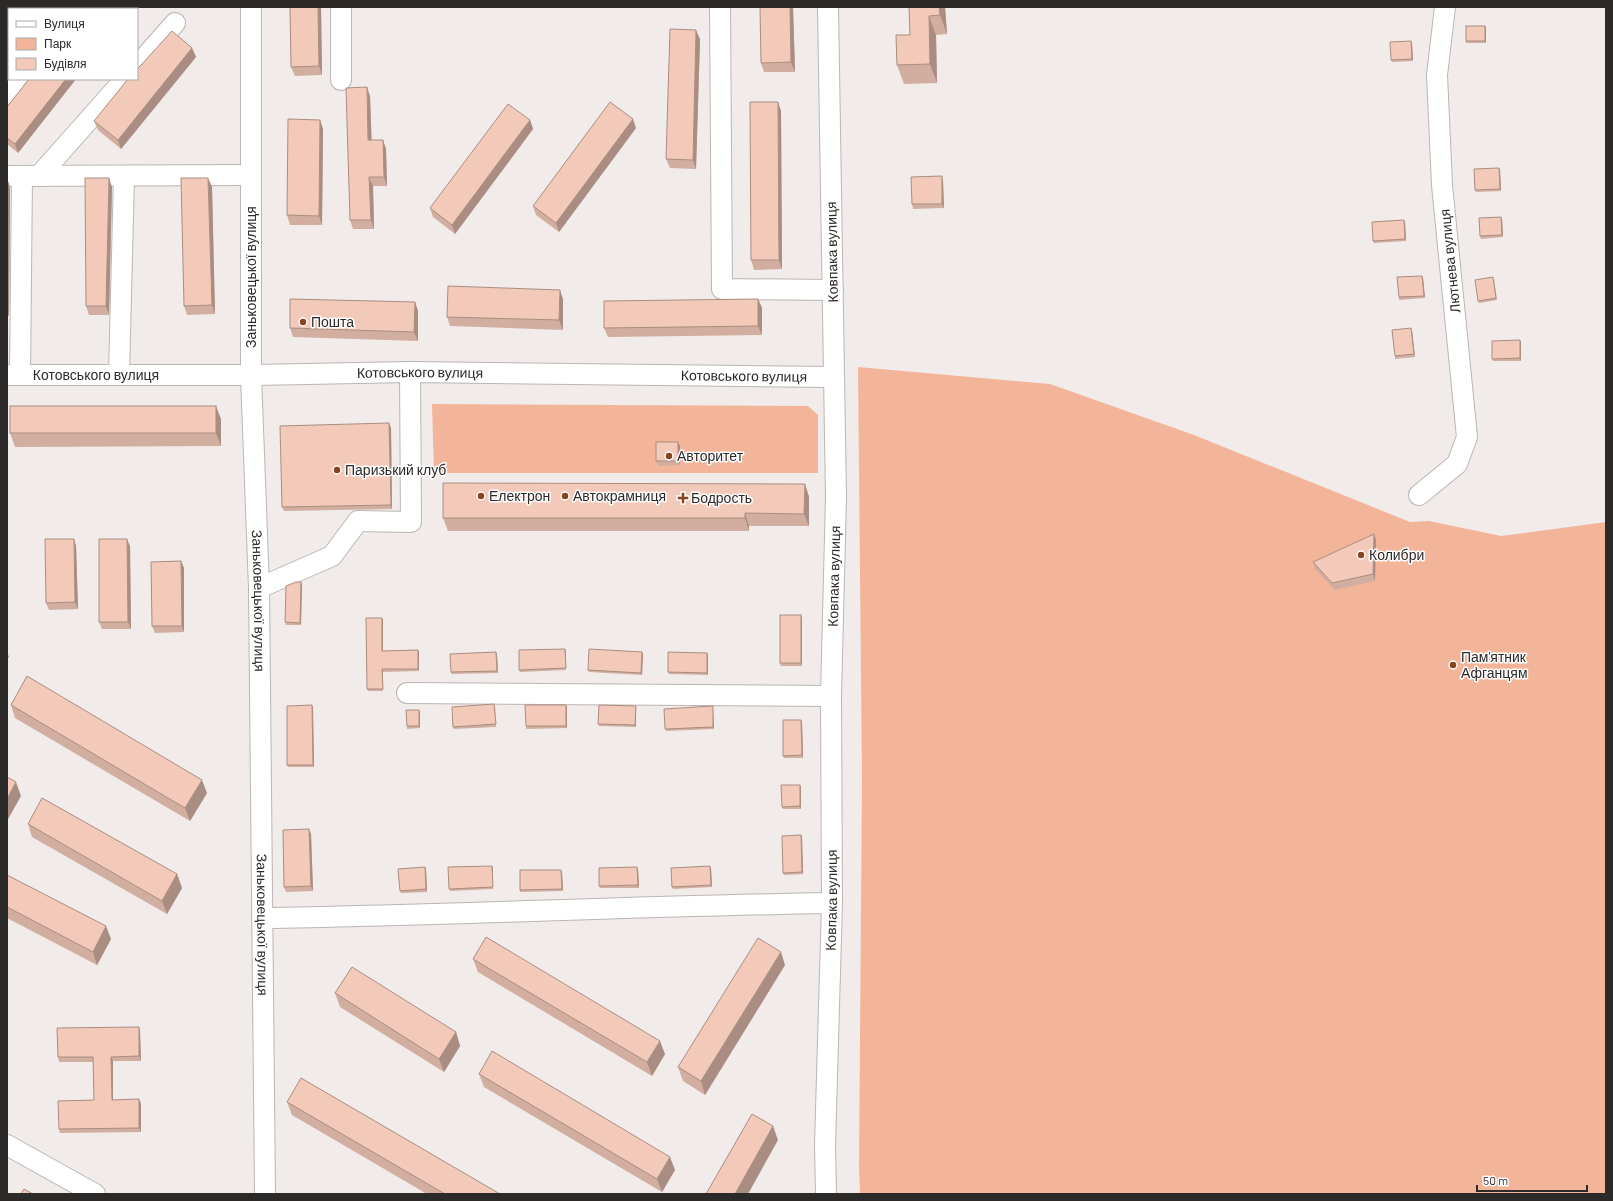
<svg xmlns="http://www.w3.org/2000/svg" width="1613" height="1201" font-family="Barlow,sans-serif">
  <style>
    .green { fill: #f3b59a }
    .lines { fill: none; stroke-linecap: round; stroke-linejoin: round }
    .minor-casing { stroke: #bbb6b3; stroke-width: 22 }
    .minor { stroke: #fff; stroke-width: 20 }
    .wall { fill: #d1ae9f }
    .shaded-wall { fill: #aa8d82 }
    .building { fill: #f3cab9; stroke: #aa8d82 }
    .poi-dot { fill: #8a4321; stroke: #fff; stroke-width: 1.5 }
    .labels { text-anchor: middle; stroke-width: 3; stroke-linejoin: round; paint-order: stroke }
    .street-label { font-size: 14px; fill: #2c2a29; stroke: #fff }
    .poi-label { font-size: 14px; fill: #2c2a29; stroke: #fff; text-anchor: start }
  </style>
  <rect width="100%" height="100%" fill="#f1ebe9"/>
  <g class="green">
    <path d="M858 367 1050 384 1194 435 1410 522 1429 521 1501 536 1606 522V1194H860L859 1167 862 779Z"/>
    <path d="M432 404 808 406 818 415V473H434Z"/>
  </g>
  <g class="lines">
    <g class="minor-casing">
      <g id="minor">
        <path id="s1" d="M251 7V375L259 588 265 1194"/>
        <path d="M720 7 722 289 833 290"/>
        <path d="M137 66 175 23"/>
        <path d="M341 80V7"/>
        <path d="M7 94 19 79"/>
        <path d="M7 176 251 175"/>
        <path d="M39 176 125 79"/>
        <path id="s2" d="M7 375H251L410 372 833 377"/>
        <path d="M20 375 22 176"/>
        <path d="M119 375 124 176"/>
        <path d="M1419 495 1457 464 1467 437 1442 185 1437 75 1445 7"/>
        <path d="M259 588 332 556 358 521 411 522 410 372"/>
        <path d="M407 693 831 696"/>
        <path d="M262 918C452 915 642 906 832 903"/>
        <path d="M7 1145 95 1194"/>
        <path id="s3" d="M826 1194 825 1145 832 903 831 696 836 497 828 7"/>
      </g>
    </g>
    <use href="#minor" class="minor"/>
  </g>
  <g class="wall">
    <path d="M290 7H321L322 75 295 76 291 67Z"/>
    <path d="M793 7 795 72H764L761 63Z"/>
    <path d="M909 7H945L947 34 936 35 937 83 904 84 897 65 910 35Z"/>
    <path d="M1486 28V43H1466V41Z"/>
    <path d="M700 39 696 169 670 168 666 159Z"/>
    <path d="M1412 43 1413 61 1392 62 1391 60Z"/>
    <path d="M192 48 196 57 121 149 98 130 94 121Z"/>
    <path d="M29 79H76L18 153 7 144V107Z"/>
    <path d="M370 96 371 140H383L386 149 387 186H373L374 229H353L350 220Z"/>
    <path d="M778 102 781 111 782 269 754 270 751 260Z"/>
    <path d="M320 120 323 129 322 225H290L287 215Z"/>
    <path d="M530 120 533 129 455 234 433 217 430 208Z"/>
    <path d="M636 128 559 232 536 215 533 206Z"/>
    <path d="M1499 168 1500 170 1501 191 1476 192 1475 190Z"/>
    <path d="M7 178 10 187 9 316H7Z"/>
    <path d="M208 178 212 187 215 314 187 315 184 306Z"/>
    <path d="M943 181 944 208 913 209 912 204Z"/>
    <path d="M112 187 109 315H89L86 306Z"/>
    <path d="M1502 219 1503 237 1481 239 1480 236Z"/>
    <path d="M1405 222 1406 241 1374 243 1373 241Z"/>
    <path d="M1422 276 1423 278 1425 298 1399 300V297Z"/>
    <path d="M1494 279 1497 300 1479 303 1478 301Z"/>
    <path d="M563 299V330L450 326 447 317Z"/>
    <path d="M758 299 762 308V335L608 337 604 328Z"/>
    <path d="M415 302 418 311V341L293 337 290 328Z"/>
    <path d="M1411 328 1412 331 1415 357 1395 359V356Z"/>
    <path d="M1521 342V361H1493L1492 359Z"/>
    <path d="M221 419V446L15 447 10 433Z"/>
    <path d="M389 423 391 428 392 509 284 511 282 507Z"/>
    <path d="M680 446V465L658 466 656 461Z"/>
    <path d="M805 484 809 497V526H749V531H448L443 518Z"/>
    <path d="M1374 534 1376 540 1375 581 1335 590 1315 569 1313 562Z"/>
    <path d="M74 539 76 546 78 609 49 610 46 603Z"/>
    <path d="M130 546 131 629H102L99 622Z"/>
    <path d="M181 561 184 568V632L155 633 152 626Z"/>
    <path d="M302 584 301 625H286L285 622Z"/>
    <path d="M802 618V666H781L780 663Z"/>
    <path d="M383 620V651L418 650 419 653V671L383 672V691H368L367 689Z"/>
    <path d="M566 651V670L520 672 519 670Z"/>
    <path d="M496 652 497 655 498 673 451 674V672Z"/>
    <path d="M642 652 643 654 642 675 589 672 588 670Z"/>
    <path d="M707 653 708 655V675L669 674 668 672Z"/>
    <path d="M494 704 495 706 496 727 454 729 453 727Z"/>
    <path d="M11 705 207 793 190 821 15 718Z"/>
    <path d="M566 705 567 707V728L526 729V726Z"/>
    <path d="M313 708 314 767H288L287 765Z"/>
    <path d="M636 709V727L599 726 598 724Z"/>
    <path d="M713 709 714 729 666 731 665 729Z"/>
    <path d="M420 712V728L407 729V726Z"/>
    <path d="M802 722 803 758H784L783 756Z"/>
    <path d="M801 787V809H783L782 807Z"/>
    <path d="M28 824 177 874 182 888 167 914 32 837Z"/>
    <path d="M311 834 313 891 286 892 284 887Z"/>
    <path d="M801 835 802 837 803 874 784 875 783 873Z"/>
    <path d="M710 866 711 868 712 887 673 889 672 887Z"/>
    <path d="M493 868V889L450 891 449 889Z"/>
    <path d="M426 869 427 892 401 893 400 891Z"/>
    <path d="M638 869 639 888H600L599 886Z"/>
    <path d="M562 872 563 891 520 892V890Z"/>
    <path d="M7 875 111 939 97 965 7 918Z"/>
    <path d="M473 959 665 1054 652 1076 478 972Z"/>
    <path d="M785 965 705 1095 683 1081 678 1067Z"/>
    <path d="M335 993 456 1032 460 1046 444 1072 340 1007Z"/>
    <path d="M139 1027 140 1032 141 1061H113V1100L139 1099 141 1104V1132L60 1133 59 1129 94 1100 93 1062H59L58 1057Z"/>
    <path d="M479 1074 675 1170 662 1192 484 1087Z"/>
    <path d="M287 1102 500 1194H427L292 1115Z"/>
  </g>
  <g class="shaded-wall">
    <path d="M318 7H321L322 75 319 66Z"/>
    <path d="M790 7H793L795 72 791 62Z"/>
    <path d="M939 7H945L947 34 940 15Z"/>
    <path d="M929 16 936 35 937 83 930 64Z"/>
    <path d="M1485 26 1486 28V43L1485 41Z"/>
    <path d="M696 30 700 39 696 169 693 160Z"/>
    <path d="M1411 41 1412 43 1413 61 1412 59Z"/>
    <path d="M192 48 196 57 121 149 118 140Z"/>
    <path d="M66 79H76L18 153 15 144Z"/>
    <path d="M367 87 370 96 372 149 368 140Z"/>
    <path d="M778 102 781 111 782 269 779 260Z"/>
    <path d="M633 119 636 128 559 232 556 223Z"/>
    <path d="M320 120 323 129 322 225 319 216Z"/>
    <path d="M530 120 533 129 455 234 452 225Z"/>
    <path d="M383 140 386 149 387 186 384 177Z"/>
    <path d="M1499 168 1500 170 1501 191 1500 189Z"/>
    <path d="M942 176 943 181 944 208 942 204Z"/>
    <path d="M369 177 373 186 374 229 371 220Z"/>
    <path d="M7 178 10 187 9 316 7 310Z"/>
    <path d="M109 178 112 187 109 315 106 306Z"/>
    <path d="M208 178 212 187 215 314 212 305Z"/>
    <path d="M1501 217 1502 219 1503 237 1502 235Z"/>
    <path d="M1404 220 1405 222 1406 241 1405 239Z"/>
    <path d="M1422 276 1423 278 1425 298 1424 296Z"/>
    <path d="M560 290 563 299V330L559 320Z"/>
    <path d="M758 299 762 308V335L758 326Z"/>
    <path d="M415 302 418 311V341L414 332Z"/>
    <path d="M1411 328 1412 331 1415 357 1414 354Z"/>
    <path d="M1520 340 1521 342V361L1520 358Z"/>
    <path d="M216 406 221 419V446L216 433Z"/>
    <path d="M389 423 391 428 392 509 391 505Z"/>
    <path d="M678 442 680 446V465L678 461Z"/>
    <path d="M805 484 809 497V526L804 514Z"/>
    <path d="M745 513 749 526V531L745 518Z"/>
    <path d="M1374 534 1376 540 1375 581 1373 574Z"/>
    <path d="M74 539 76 546 78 609 75 602Z"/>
    <path d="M127 539 130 546 131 629 128 622Z"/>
    <path d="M181 561 184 568V632L182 626Z"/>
    <path d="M301 582 302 584 301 625 300 623Z"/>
    <path d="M801 615 802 618V666L801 663Z"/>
    <path d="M382 618 383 620V653L382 651Z"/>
    <path d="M565 649 566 651V670V668Z"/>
    <path d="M418 650 419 653V671L418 669Z"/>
    <path d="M7 652 9 657 7 659Z"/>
    <path d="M496 652 497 655 498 673 497 671Z"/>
    <path d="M642 652 643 654 642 675 641 673Z"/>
    <path d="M707 653 708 655V675L707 673Z"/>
    <path d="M382 669 383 672V691V689Z"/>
    <path d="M312 705 313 708 314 767 313 765Z"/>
    <path d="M566 705 567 707V728L566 726Z"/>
    <path d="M636 706V727L635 725Z"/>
    <path d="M713 706V709L714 729 713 727Z"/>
    <path d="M419 710 420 712V728L419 726Z"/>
    <path d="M801 720 802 722 803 758 802 755Z"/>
    <path d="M202 780 207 793 190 821 185 808Z"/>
    <path d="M16 782 21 796 7 821V799Z"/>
    <path d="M800 785 801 787V809L800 806Z"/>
    <path d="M309 829 311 834 313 891 311 886Z"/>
    <path d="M801 835 802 837 803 874 802 872Z"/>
    <path d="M492 866 493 868V889V887Z"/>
    <path d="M710 866 711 868 712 887 711 885Z"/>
    <path d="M425 867 426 869 427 892 426 889Z"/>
    <path d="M637 867 638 869 639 888 638 885Z"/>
    <path d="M561 870 562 872 563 891 562 889Z"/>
    <path d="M177 874 182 888 167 914 162 901Z"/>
    <path d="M106 926 111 939 97 965 93 952Z"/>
    <path d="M781 952 785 965 705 1095 701 1081Z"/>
    <path d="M139 1027 140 1032 141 1061 139 1056Z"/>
    <path d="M456 1032 460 1046 444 1072 439 1059Z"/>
    <path d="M660 1041 665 1054 652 1076 647 1062Z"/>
    <path d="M111 1057 113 1061V1104L112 1100Z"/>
    <path d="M139 1099 141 1104V1132L139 1128Z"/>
    <path d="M773 1126 778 1140 748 1194H735Z"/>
    <path d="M670 1157 675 1170 662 1192 657 1179Z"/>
  </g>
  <g class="building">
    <path d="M290 7H318L319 66 291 67Z"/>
    <path d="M760 7H790L791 62 761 63Z"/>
    <path d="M909 7H939L940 15 929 16 930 64 897 65 896 35H910Z"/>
    <rect x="1466" y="26" width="19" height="15"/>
    <path d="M670 29 696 30 693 160 666 159Z"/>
    <path d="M172 31 192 48 118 140 94 121 128 79H137V69L142 64Z"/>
    <path d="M1411 41 1412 59 1391 60 1390 42Z"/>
    <path d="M29 79H66L15 144 7 138V107Z"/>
    <path d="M367 87 368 140H383L384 177H369L371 220H350L346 88Z"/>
    <path d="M610 102 633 119 556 223 533 206Z"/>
    <path d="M750 102H778L779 260H751Z"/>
    <path d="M508 104 530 120 452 225 430 208Z"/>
    <path d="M288 119 320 120 319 216 287 215Z"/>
    <path d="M1499 168 1500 189 1475 190 1474 169Z"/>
    <path d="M942 176V204H912L911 177Z"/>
    <path d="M85 178H109L106 306H86Z"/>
    <path d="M181 178H208L212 305 184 306Z"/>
    <path d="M1501 217 1502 235 1480 236 1479 218Z"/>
    <path d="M1404 220 1405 239 1373 241 1372 222Z"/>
    <path d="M1422 276 1424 296 1399 297 1397 277Z"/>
    <path d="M1493 277 1496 298 1478 301 1475 280Z"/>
    <path d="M448 286 560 290 559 320 447 317Z"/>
    <path d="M290 299 415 302 414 332 290 328Z"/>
    <path d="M758 299V326L604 328V301Z"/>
    <path d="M1411 328 1414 354 1395 356 1392 330Z"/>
    <path d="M1520 340V358L1492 359V341Z"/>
    <rect x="10" y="406" width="206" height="27"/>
    <path d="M389 423 391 505 282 507 280 426Z"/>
    <rect x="656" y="442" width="22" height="19"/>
    <path d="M443 483 805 484 804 514 745 513V518H443Z"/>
    <path d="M1374 534 1373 574 1332 583 1313 562Z"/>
    <path d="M45 539H74L75 602 46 603Z"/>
    <path d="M99 539H127L128 622H99Z"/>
    <path d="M181 561 182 626H152L151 562Z"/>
    <path d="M296 582H301L300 623 285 622 286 586Z"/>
    <rect x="780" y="615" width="21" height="48"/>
    <path d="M366 618H382V651L418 650V669H382L383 689H367Z"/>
    <path d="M565 649 566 668 519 670V650Z"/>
    <path d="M589 649 642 652 641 673 588 670Z"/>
    <path d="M496 652 497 671 451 672 450 654Z"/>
    <path d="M668 652 707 653V673L668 672Z"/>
    <path d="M27 676 202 780 185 808 11 705Z"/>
    <path d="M494 704 496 724 453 727 452 707Z"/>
    <path d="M312 705 313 765H287V706Z"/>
    <path d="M525 705H566V726H526Z"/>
    <path d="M599 705 636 706 635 725 598 724Z"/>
    <path d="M713 706V727L665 729 664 709Z"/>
    <path d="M406 710H419V726H407Z"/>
    <path d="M783 720H801L802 755 783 756Z"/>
    <path d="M7 777 16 782 7 799Z"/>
    <path d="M781 785H800V806L782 807Z"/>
    <path d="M42 798 177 874 162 901 28 824Z"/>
    <path d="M309 829 311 886 284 887 283 830Z"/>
    <path d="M801 835 802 872 783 873 782 836Z"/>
    <path d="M492 866 493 887 449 889 448 867Z"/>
    <path d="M710 866 711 885 672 887 671 868Z"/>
    <path d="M425 867 426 889 400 891 398 869Z"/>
    <path d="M637 867 638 885 599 886V868Z"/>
    <path d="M520 870H561L562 889 520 890Z"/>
    <path d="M7 875 106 926 93 952 7 907Z"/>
    <path d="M486 937 660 1041 647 1062 473 959Z"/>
    <path d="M758 938 781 952 701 1081 678 1067Z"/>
    <path d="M352 967 456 1032 439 1059 335 993Z"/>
    <path d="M139 1027V1056L111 1057 112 1100 139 1099V1128L59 1129 58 1101 94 1100 93 1057H58L57 1028Z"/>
    <path d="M492 1051 670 1157 657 1179 479 1074Z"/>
    <path d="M301 1078 500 1194H445L287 1102Z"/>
    <path d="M752 1114 773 1126 735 1194H706Z"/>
    <path d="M24 1189 33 1194H21Z"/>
  </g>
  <g class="poi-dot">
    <circle cx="303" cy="322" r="4"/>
    <circle cx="669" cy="456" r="4"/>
    <circle cx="337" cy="470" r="4"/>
    <circle cx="481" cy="496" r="4"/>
    <circle cx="565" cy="496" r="4"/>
    <path d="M681 492h4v4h4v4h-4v4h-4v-4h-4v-4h4z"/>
    <circle cx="1361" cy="555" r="4"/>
    <circle cx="1453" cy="665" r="4"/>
  </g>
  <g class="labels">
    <g class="street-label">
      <text transform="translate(832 252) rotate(-91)" y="5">Ковпака вулиця</text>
      <text transform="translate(1450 261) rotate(-96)" y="5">Лютнева вулиця</text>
      <text transform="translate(251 277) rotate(-90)" y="5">Заньковецької вулиця</text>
      <text dy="5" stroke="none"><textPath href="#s2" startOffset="413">Котовського вулиця</textPath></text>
      <text dy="5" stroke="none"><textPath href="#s2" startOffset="89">Котовського вулиця</textPath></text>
      <text dy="5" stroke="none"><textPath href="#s2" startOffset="737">Котовського вулиця</textPath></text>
      <text dy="5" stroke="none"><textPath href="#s3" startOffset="618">Ковпака вулиця</textPath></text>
      <text dy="5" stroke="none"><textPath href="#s1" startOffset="594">Заньковецької вулиця</textPath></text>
      <text dy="5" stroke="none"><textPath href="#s3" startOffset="294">Ковпака вулиця</textPath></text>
      <text dy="5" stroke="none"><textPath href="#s1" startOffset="918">Заньковецької вулиця</textPath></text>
    </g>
    <g class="poi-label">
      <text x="311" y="327">Пошта</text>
      <text x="677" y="461">Авторитет</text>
      <text x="345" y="475">Паризький клуб</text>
      <text x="489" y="501">Електрон</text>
      <text x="573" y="501">Автокрамниця</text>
      <text x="691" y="503">Бодрость</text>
      <text x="1369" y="560">Колибри</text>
      <text x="1461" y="662">Пам'ятник<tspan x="1461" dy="16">Афганцям</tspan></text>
    </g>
  </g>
  <rect width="1613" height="1201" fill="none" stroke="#2c2a29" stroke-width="16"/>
  <rect x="8" y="8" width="130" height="72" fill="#ffffff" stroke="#abaaa9"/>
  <rect x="16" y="21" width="20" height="6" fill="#ffffff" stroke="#abaaa9"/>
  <text x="44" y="28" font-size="12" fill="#2c2a29">Вулиця</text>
  <rect x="16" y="38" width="20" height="12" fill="#f3b59a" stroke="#abaaa9"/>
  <text x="44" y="48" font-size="12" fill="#2c2a29">Парк</text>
  <rect x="16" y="58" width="20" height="12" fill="#f3cab9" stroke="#abaaa9"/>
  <text x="44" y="68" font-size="12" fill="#2c2a29">Будівля</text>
  <path d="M1477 1185v6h110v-6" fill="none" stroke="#2c2a29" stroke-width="2"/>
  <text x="1483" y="1185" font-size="12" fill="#2c2a29" stroke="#ffffff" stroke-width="3" paint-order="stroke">50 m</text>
</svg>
